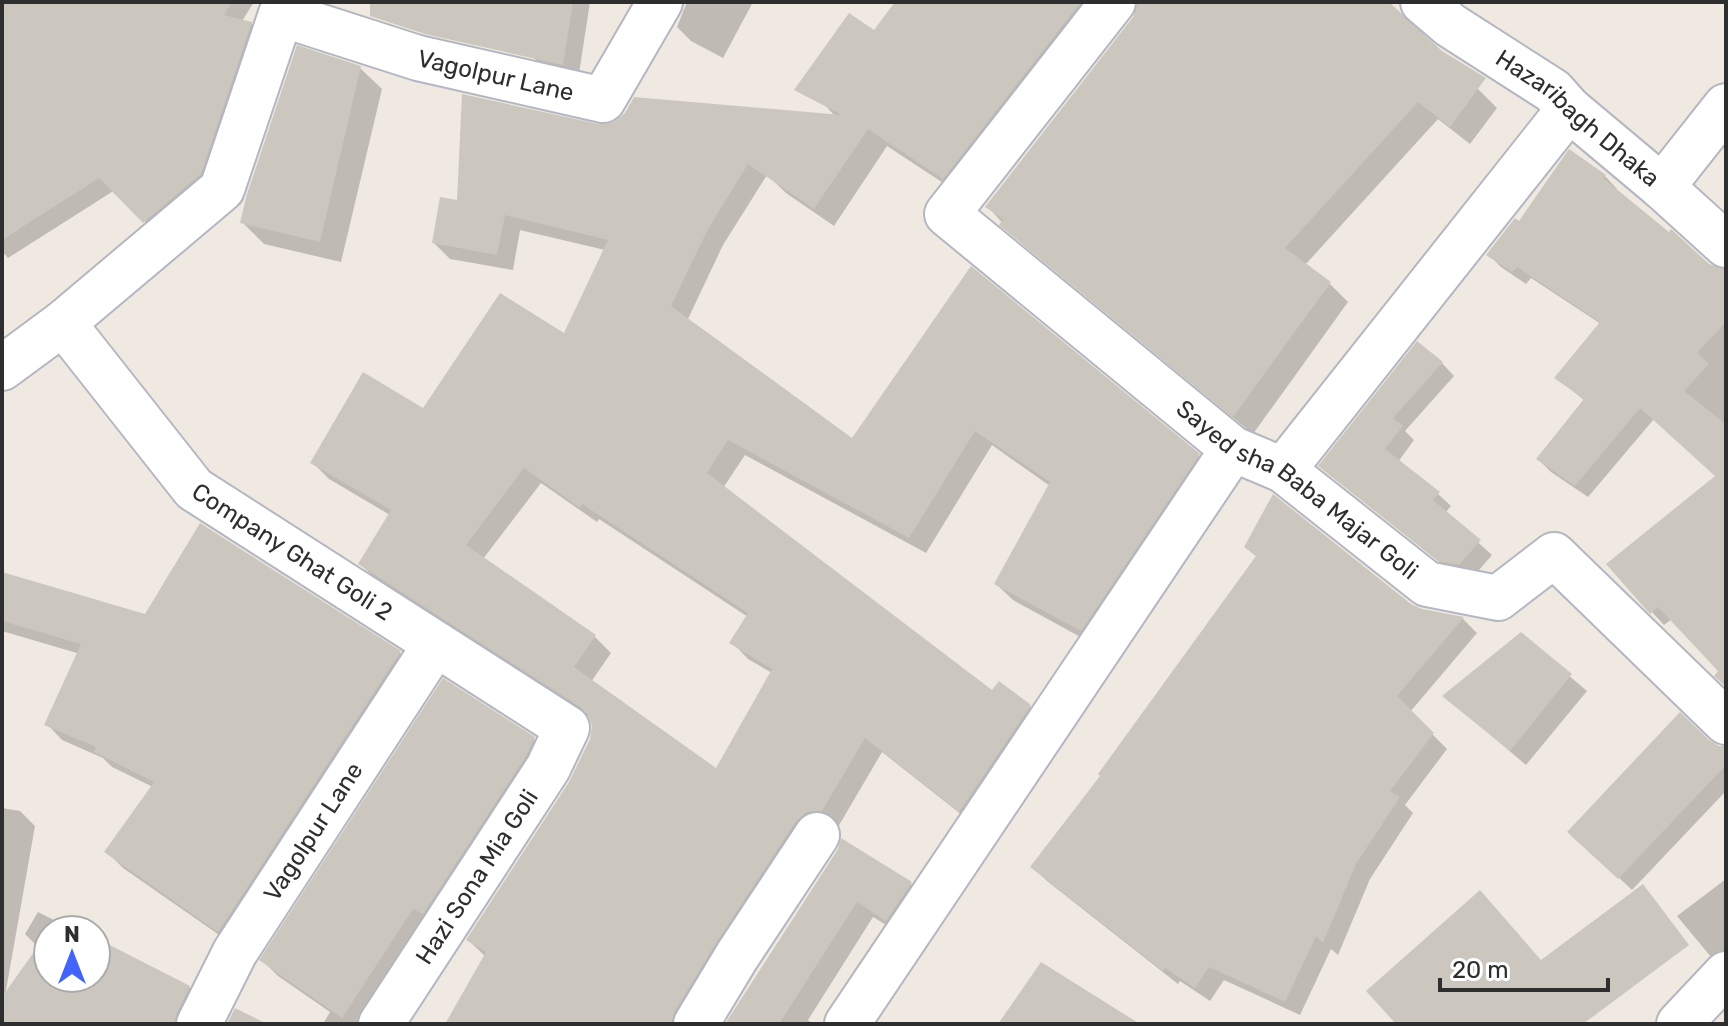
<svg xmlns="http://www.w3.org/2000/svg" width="1728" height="1026" font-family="Rubik,sans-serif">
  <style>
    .shadow { fill: #0003; fill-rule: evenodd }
    .building { fill: #cbc7bf; fill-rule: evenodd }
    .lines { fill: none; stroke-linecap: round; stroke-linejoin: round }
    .minor-casing { stroke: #b4b7c1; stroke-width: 48 }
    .tertiary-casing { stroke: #b4b7c1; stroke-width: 48 }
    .minor { stroke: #fff; stroke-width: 44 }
    .tertiary { stroke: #fff; stroke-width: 44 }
    .labels { text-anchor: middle; stroke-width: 8; stroke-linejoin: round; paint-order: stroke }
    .street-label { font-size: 24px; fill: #2e2e2e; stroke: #fff }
  </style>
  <rect width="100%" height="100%" fill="#efe9e1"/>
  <g class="shadow">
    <path d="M2 2H254L242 21 251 23 265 37 214 188 158 235 115 190 8 258 2 251Z"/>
    <path d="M448 2H590L578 80 560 75 458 11Z"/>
    <path d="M687 2H753L723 58 691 41 677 27Z"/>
    <path d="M898 2H1117L963 196 887 146 834 226 786 193 767 175 723 245 687 321 852 441 971 269 1198 455 1214 472 1097 646 1013 600 996 584 1050 486 992 445 926 553 745 455 723 488 993 693 1030 707 1046 723 976 826 882 752 838 827 823 828 693 1024H447L486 957 468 940 571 783 592 739 594 728 591 718 377 580 360 564 390 515 329 479 313 463 424 410 564 336 605 250 520 230 513 270 450 259 434 243 459 202 598 126 835 116 822 102ZM541 483 597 522 599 519 748 617 732 642 748 659 772 673 716 771 591 682 611 653 595 637 483 559Z"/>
    <path d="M1139 2H1362L1478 89 1497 108 1470 144 1438 119 1305 265 1329 283 1348 302 1253 434 1021 243 987 206 1135 18Z"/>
    <path d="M360 68 382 89 341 262 264 244 242 222Z"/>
    <path d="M1605 176 1617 189 1616 191 1708 265 1726 271V685L1721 671 1672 619 1664 625 1652 612 1717 476 1654 419 1588 497 1551 472 1538 459 1585 401 1557 378 1601 324 1531 278 1526 284 1501 267 1488 254 1519 224Z"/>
    <path d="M1442 363 1454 376 1405 431 1414 440 1398 462 1438 494 1451 506 1445 513 1492 555 1473 577 1453 573 1321 466Z"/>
    <path d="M1246 546 1422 610 1463 619 1477 633 1410 712 1447 749 1405 805 1413 813 1370 879 1338 955 1331 949 1300 1015 1224 980 1210 1001 1180 981 1178 984 1047 881 1033 867 1102 776 1257 557Z"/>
    <path d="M2 574 146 616 400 653 415 668 235 946 123 868 107 852 153 787 112 767 103 758 62 740 47 724 206 691 2 631Z"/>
    <path d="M1521 635 1587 691 1526 765 1445 696Z"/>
    <path d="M534 739 550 755 367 1024H323L330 1012 278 976 262 960Z"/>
    <path d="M1707 742 1720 748H1726V791L1632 890 1583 844Z"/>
    <path d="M2 808 20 811 35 826 5 996 39 948 25 934 38 912 74 930H48V978H96V941L189 987 204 1002 193 1024H2Z"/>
    <path d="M843 841 911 884 927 900 903 935 873 917 808 1020 812 1024H727L840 850Z"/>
    <path d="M1726 879V966L1721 969 1677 916Z"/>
  </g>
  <g class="building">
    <path d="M2 2H232L224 15 252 22 201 174 143 223 99 178 2 240Z"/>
    <path d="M370 2H573L563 65 425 34 370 16Z"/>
    <path d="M895 2H1081L943 179 868 129 814 209 748 164 708 229 671 306 852 438 971 266 1200 454 1081 631 994 584 1050 482 975 431 909 538 728 440 707 473 992 690 999 681 1031 705 959 812 865 738 822 811 807 812 796 821 716 943 675 1011 671 1024H445L486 952 466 940 569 782 590 739 592 726 588 715 580 707 358 564 391 510 310 463 363 372 423 408 500 293 564 333 608 240 505 215 497 255 432 243 440 197 457 200 462 94 598 124 614 122 625 113 634 97 842 115 794 90 849 13 874 30ZM524 468 580 508 582 504 748 613 729 643 772 669 716 768 574 667 596 635 466 545Z"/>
    <path d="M1137 2H1389L1442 51 1486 78 1450 127 1418 102 1285 248 1331 282 1233 417 999 225 1003 219 985 207 1133 17Z"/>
    <path d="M297 45 361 66 320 242 240 223 247 194Z"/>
    <path d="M1569 149 1606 175 1603 178 1669 232 1671 229 1709 264 1726 269V322L1697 353 1709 364 1684 391 1726 424V687L1714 676 1718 671 1658 607 1650 614 1606 564 1715 476 1640 408 1575 486 1536 459 1584 399 1554 378 1600 322 1517 267 1512 272 1486 255 1515 218 1519 221Z"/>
    <path d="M1417 341 1443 362 1393 418 1403 426 1385 449 1440 492 1433 500 1481 540 1459 565 1438 561 1318 466Z"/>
    <path d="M1273 494 1411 604 1422 609 1464 617 1397 696 1434 733 1390 791 1400 797 1356 864 1323 943 1316 936 1285 1002 1209 967 1195 988 1165 968 1163 971 1030 867 1100 776 1098 774 1256 556 1244 547Z"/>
    <path d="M200 523 401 651 218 932 104 852 154 782 94 752 96 747 44 725 81 644 2 621V572L145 614Z"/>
    <path d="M1521 632 1572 674 1510 751 1442 696Z"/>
    <path d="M443 678 535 737 526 756 423 914 413 909 342 1018 259 960Z"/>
    <path d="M1680 712 1709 740 1719 746H1726V765L1618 879 1567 832Z"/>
    <path d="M841 838 912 882 886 921 857 902 779 1024H725L838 849Z"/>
    <path d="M1643 884 1689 945 1583 1024H1396L1366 991 1480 890 1541 960Z"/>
    <path d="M57 919 79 930H49Z"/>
    <path d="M48 932V978H96V938L190 986 177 1013 174 1024H2V997Z"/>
    <path d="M1041 962 1140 1024H998Z"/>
    <path d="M235 1008 267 1024H227Z"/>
  </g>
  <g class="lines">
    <g class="minor-casing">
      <g id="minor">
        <path id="s1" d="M1113 2 947 214 1233 449 1283 470 1427 584 1498 598 1554 555 1726 722"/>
        <path d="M1662 187 1726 106"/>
        <path id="s2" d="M63 323 194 489 567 728 548 768 381 1024"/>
        <path id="s3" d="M2 368 63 323 222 189 281 14 418 58 603 100 660 2"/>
        <path d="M1283 470 1569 109"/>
        <path id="s4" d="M199 1024 235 952 435 645"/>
        <path d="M696 1024 737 956 817 835"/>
        <path d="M847 1024 1233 449"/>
        <path d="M1679 1024 1726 974"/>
      </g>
    </g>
    <g class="tertiary-casing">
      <g id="tertiary">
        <path id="s5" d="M1423 2 1450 25 1553 91 1569 109 1662 187 1726 245"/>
      </g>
    </g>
    <use href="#minor" class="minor"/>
    <use href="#tertiary" class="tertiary"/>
  </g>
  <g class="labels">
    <g class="street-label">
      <text dy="8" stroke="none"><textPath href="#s3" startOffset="692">Vagolpur Lane</textPath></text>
      <text dy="8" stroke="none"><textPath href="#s5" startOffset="194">Hazaribagh Dhaka</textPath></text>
      <text dy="8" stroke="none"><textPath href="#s1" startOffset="716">Sayed sha Baba Majar Goli</textPath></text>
      <text dy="8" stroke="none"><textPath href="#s2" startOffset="328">Company Ghat Goli 2</textPath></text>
      <text dy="8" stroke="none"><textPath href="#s4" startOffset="224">Vagolpur Lane</textPath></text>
      <text transform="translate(477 877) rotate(-57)" y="8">Hazi Sona Mia Goli</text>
    </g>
  </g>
  <rect width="1728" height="1026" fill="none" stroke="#2e2e2e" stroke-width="8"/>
  <g transform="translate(72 954)"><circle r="38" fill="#ffffff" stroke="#ababab" stroke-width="2"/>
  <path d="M0-6L14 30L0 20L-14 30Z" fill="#4264fb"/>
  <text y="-12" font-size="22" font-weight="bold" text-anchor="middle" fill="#2e2e2e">N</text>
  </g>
  <path d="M1440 978v12h168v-12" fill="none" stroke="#2e2e2e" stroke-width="4"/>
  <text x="1452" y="978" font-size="24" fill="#2e2e2e" stroke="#ffffff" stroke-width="6" paint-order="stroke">20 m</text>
</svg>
